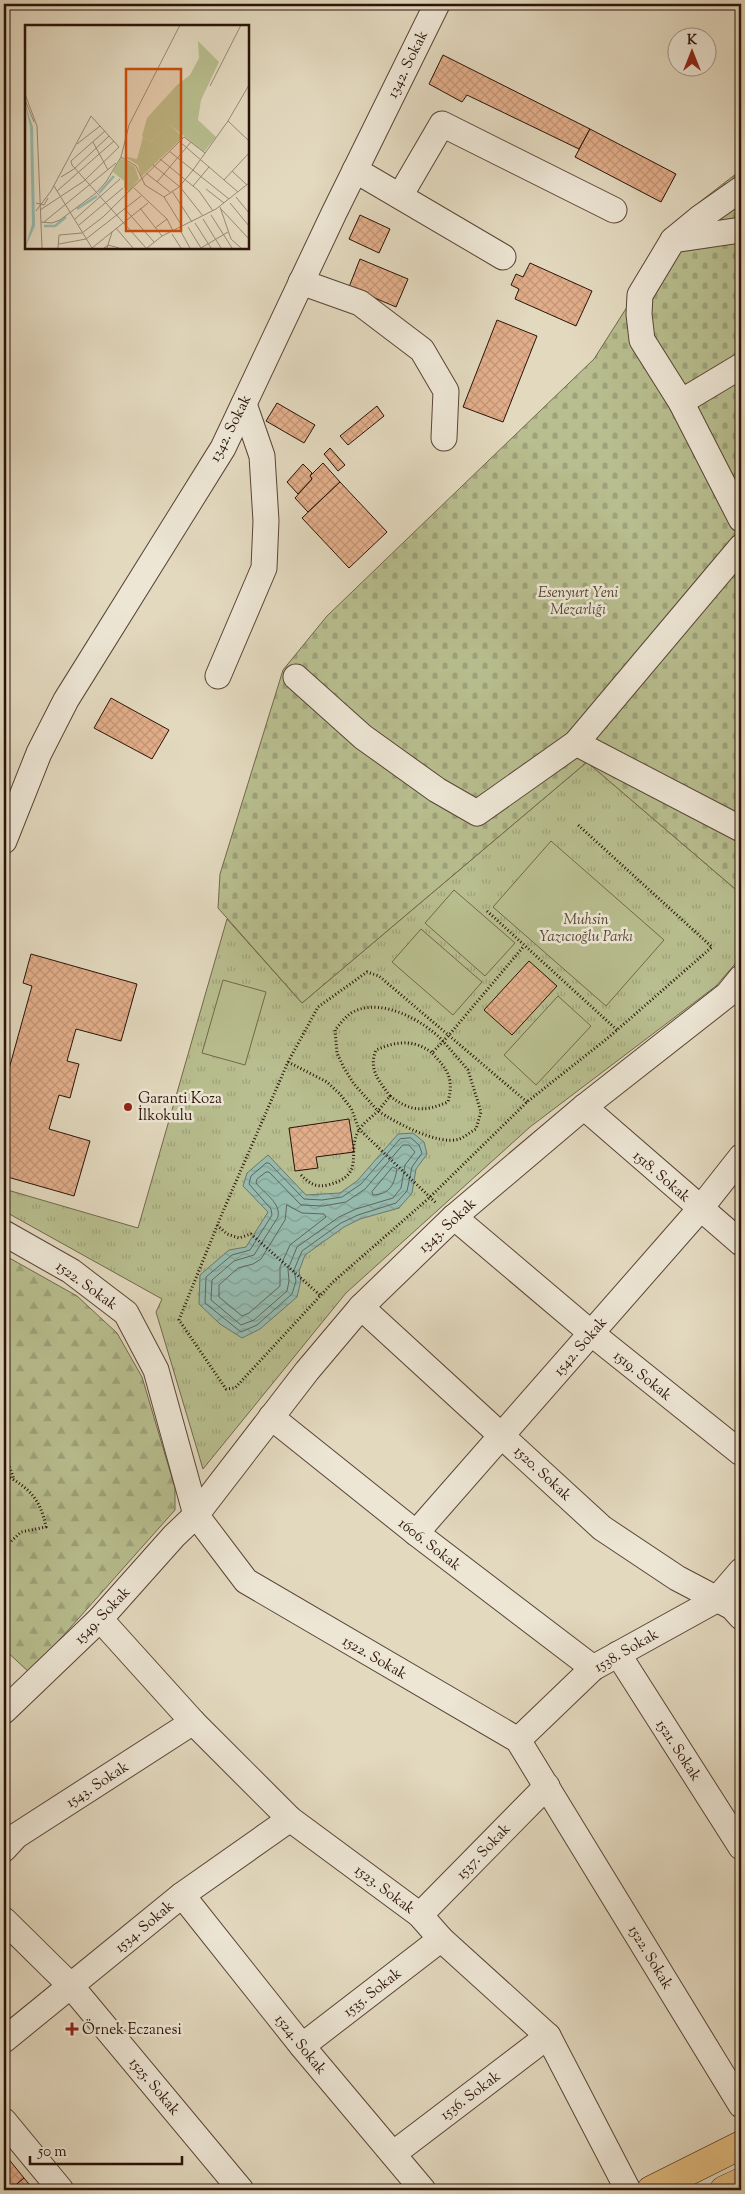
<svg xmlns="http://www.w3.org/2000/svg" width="745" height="2194" font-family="'Sorts Mill Goudy',serif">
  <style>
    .grass { fill: url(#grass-tufts); stroke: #72684c }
    .forest { fill: url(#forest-firs); stroke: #72684c }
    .cemetery { fill: url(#cemetery-stones); stroke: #72684c }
    .pitch { fill: #b8be8f; stroke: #72684c }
    .water { fill: url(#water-waves); stroke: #6b776c }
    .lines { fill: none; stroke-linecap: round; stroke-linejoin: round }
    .shore { stroke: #60665b; stroke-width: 1 }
    .building { fill: url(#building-cross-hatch); stroke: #2b1308 }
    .minor-casing { stroke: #594436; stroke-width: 27 }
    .major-casing { stroke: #2b1308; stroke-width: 29 }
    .path { stroke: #2b1308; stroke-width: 3; stroke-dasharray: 1 2.5; stroke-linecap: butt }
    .minor { stroke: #ede6d5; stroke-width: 25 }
    .major { stroke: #e2bc80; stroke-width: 28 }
    .poi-dot { fill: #8f2418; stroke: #ede6d5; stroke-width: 2 }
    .labels { text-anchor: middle; stroke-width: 5; stroke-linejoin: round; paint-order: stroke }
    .street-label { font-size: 15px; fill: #2b1308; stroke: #ede6d5 }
    .park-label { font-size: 15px; font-style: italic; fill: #554630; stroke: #ede6d5 }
    .poi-label { font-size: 15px; fill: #2b1308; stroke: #ede6d5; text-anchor: start }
    .inset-river { fill: none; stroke: #96baae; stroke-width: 2.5 }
    .inset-road { fill: none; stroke: #998a76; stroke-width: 1 }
    .view { fill: #cc4e0b; fill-opacity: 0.15; stroke: #cc4e0b; stroke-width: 2.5 }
    .inset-edge { fill: none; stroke: #2b1308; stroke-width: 2.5 }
  </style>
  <defs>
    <pattern id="grass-tufts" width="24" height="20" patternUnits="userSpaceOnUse" patternTransform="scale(1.25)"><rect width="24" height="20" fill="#b8be8f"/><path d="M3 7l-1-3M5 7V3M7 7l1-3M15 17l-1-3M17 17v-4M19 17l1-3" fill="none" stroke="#9ea27a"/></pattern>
    <pattern id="forest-firs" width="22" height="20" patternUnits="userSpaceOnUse" patternTransform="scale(1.25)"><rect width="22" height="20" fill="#b8be8f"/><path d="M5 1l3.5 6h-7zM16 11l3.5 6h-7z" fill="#9ea27a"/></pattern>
    <pattern id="cemetery-stones" width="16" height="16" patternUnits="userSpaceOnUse" patternTransform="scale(1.25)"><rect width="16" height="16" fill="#b8be8f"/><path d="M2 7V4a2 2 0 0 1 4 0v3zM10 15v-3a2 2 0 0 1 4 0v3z" fill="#9ea27a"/></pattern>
    <pattern id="water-waves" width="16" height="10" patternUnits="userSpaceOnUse" patternTransform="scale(1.25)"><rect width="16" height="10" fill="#96baae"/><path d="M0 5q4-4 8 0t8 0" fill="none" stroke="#819f94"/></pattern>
    <pattern id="building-cross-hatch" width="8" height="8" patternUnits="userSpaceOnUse" patternTransform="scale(1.25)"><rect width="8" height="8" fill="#e2ae8a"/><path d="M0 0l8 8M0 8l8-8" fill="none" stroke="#c29576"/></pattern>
  </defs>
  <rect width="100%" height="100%" fill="#e3d9bf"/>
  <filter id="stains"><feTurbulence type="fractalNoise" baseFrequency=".004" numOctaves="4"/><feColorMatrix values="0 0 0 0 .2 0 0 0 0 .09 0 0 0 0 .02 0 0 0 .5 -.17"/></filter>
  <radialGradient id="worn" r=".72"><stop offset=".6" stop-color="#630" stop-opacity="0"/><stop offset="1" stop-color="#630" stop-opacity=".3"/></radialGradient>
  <path class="grass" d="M587 762 741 894V957L716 986 530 1127 346 1293 203 1469 156 1312 162 1299 4 1211V1189L138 1228 227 919 302 1003Z"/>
  <path class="forest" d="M4 1255 77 1296 117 1333 142 1377 175 1488V1510L30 1673 4 1649Z"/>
  <path class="cemetery" d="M741 170V894L587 762 302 1003 218 908 220 874 283 670 327 616 594 359 688 211Z"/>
  <g class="pitch">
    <path d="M551 841 664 940 606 1006 493 907Z"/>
    <path d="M454 890 515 943 485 976 425 923Z"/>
    <path d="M421 929 482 982 453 1015 392 962Z"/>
    <path d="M223 980 266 992 245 1065 202 1053Z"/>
    <path d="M558 996 591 1026 536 1085 504 1055Z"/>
  </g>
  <path class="water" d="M413 1133 424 1142 427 1154 416 1169 412 1193 399 1208 360 1219 344 1227 305 1255 299 1271 301 1280 297 1297 260 1329 242 1338 220 1324 199 1304 200 1275 229 1250 246 1247 268 1212 243 1186 247 1173 268 1155 306 1195 340 1193 357 1181 398 1134Z"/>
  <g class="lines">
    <g class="shore">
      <path d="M411 1138 419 1145 422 1153 412 1167 407 1191 396 1203 358 1215 341 1223 302 1251 294 1270 296 1281 292 1294 257 1325 241 1332 205 1303 206 1277 232 1255 250 1250 272 1215 271 1209 249 1184 251 1176 266 1163H269L304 1199 322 1200 342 1197 361 1184 400 1139Z"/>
      <path d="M403 1145H409L415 1152 405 1165 401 1188 393 1198 356 1209 339 1217 297 1247 288 1269 289 1281 287 1291 254 1320 241 1325 211 1300 212 1280 234 1261 254 1255 278 1217C281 1203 264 1193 256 1183L257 1179 266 1172H269L301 1205 323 1206 346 1202 365 1189Z"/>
      <path d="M393 1167 397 1169C394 1185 390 1194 373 1195L372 1192Z"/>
      <path d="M287 1205 302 1213 324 1214 326 1217 290 1245 280 1267V1286L249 1313 242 1316 219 1297V1285L238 1268 253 1264 261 1259 285 1220Z"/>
    </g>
  </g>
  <g class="building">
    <path d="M443 55 590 129 579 149 467 95 462 102 429 84Z"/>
    <path d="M590 129 676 174 661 202 575 157Z"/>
    <path d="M360 215 390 229 379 253 349 239Z"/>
    <path d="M360 259 408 279 396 307 349 287Z"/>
    <path d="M530 263 592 291 576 326 515 299 519 289 511 285 516 274 523 277Z"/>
    <path d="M497 320 537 336 503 422 463 407Z"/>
    <path d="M277 403 315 425 304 443 266 421Z"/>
    <path d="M377 406 384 416 348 445 340 436Z"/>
    <path d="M330 448 345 465 338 471 324 454Z"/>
    <path d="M323 463 340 482 308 512 295 498 312 479 310 476Z"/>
    <path d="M303 464 312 473 310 476 312 479 298 494 287 482Z"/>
    <path d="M340 482 387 532 349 568 302 518Z"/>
    <path d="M111 698 169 730 152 759 94 728Z"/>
    <path d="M31 954 137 984 121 1041 76 1029 67 1061 79 1064 70 1098 59 1095 49 1129 90 1141 74 1196 4 1176V1087L32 986 23 983Z"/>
    <path d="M529 961 557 986 512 1035 484 1010Z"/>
    <path d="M349 1119 354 1152 316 1157 318 1168 295 1171 289 1128Z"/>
    <path d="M7 2157 24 2178 10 2190H4V2159Z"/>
    <path d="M24 2178 34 2190H10Z"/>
  </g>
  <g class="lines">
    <g class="minor-casing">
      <g id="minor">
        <path d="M355 170 503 257"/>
        <path d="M400 196 442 124 614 210"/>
        <path d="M741 230 673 240 640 295 639 314 642 340 681 402 741 519"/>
        <path d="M673 240 701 217 741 189"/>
        <path d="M301 282 360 303 422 350 446 391 444 438"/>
        <path d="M681 402 741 366"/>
        <path d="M741 547 576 743 741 829"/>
        <path d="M218 676 264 568 266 521 262 456 244 404"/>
        <path d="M296 677 363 737 437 790 477 813 576 743"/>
        <path d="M4 841 39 753 66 700 223 448 334 213 437 4"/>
        <path d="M584 1107 741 1243"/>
        <path d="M454 1217 591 1333 741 1453"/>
        <path d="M4 1233 71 1271 126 1313 156 1370 196 1515 246 1581 518 1740 741 2105"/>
        <path d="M361 1307 602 1528 677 1578 732 1607 741 1617"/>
        <path d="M271 1417 416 1533 593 1668"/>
        <path d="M416 1533 700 1209 741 1157"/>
        <path d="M100 1619 193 1722 290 1819 420 1915 441 1939 548 2036 628 2190"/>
        <path d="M618 1654 741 1847"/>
        <path d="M4 1711 100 1619 174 1536 196 1515 307 1371 361 1307 454 1217 584 1107 728 994 741 978"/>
        <path d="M518 1740 593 1668 716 1600 741 1571"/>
        <path d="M4 1849 16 1836 193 1722"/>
        <path d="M182 1895 302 2046 423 2190"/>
        <path d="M420 1915 547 1786"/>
        <path d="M4 1920 71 1986 241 2190"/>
        <path d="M4 2040 182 1895 290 1819"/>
        <path d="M302 2046 441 1939"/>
        <path d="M4 2121 61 2190"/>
        <path d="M393 2154 548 2036"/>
      </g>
    </g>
    <g class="major-casing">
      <g id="major">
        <path d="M651 2190 741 2145"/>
        <path d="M724 2190 741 2182"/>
      </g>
    </g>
    <g class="path">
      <path d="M487 911 617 1030"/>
      <path d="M288 1062 327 1082 340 1094 351 1108 359 1129 436 1203"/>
      <path d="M390 1096C411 1112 424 1112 448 1102 454 1078 448 1070 432 1053"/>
      <path d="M527 1102 379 976 367 972 318 1007 288 1062 221 1216 179 1320 226 1389 235 1388 333 1282 429 1198 527 1102 609 1037 712 947 577 824"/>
      <path d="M301 1175C309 1183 316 1188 328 1185 368 1174 345 1153 359 1130 363 1123 372 1117 378 1111L354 1084 344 1068 337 1053 335 1030C341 1023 346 1015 355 1011 383 998 424 1021 443 1041L468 1070 481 1112 476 1129C470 1132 465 1137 459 1139 438 1146 395 1122 378 1111L390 1096C379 1081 368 1069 376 1050 397 1041 414 1039 432 1053L449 1035 524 946"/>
      <path d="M217 1225 227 1234 239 1238 251 1234 321 1296"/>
      <path d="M4 1348H9"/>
      <path d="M4 1450 14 1480"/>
      <path d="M4 1474C29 1488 40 1498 46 1527L21 1532 4 1548"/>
    </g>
    <use href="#minor" class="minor"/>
    <use href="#major" class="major"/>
  </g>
  <g class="poi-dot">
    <circle cx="128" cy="1107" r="5"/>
    <path d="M69.5 2021.5h5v5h5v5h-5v5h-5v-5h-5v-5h5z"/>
  </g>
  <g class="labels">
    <g class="street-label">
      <text transform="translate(407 64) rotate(-64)" y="5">1342. Sokak</text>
      <text transform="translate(230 428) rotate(-63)" y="5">1342. Sokak</text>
      <text transform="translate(662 1176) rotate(41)" y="5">1518. Sokak</text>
      <text transform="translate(447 1225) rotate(-43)" y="5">1343. Sokak</text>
      <text transform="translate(87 1285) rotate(36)" y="5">1522. Sokak</text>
      <text transform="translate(580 1346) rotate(-49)" y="5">1542. Sokak</text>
      <text transform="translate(643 1375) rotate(39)" y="5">1519. Sokak</text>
      <text transform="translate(543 1473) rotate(43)" y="5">1520. Sokak</text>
      <text transform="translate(430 1544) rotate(38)" y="5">1606. Sokak</text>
      <text transform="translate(102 1615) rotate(-46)" y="5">1549. Sokak</text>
      <text transform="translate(626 1650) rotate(-30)" y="5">1538. Sokak</text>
      <text transform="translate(375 1657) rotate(30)" y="5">1522. Sokak</text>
      <text transform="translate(679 1750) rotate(57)" y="5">1521. Sokak</text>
      <text transform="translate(97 1784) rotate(-33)" y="5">1543. Sokak</text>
      <text transform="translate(483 1851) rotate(-46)" y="5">1537. Sokak</text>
      <text transform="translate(385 1889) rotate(37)" y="5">1523. Sokak</text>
      <text transform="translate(144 1926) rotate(-40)" y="5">1534. Sokak</text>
      <text transform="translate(651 1957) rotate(59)" y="5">1522. Sokak</text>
      <text transform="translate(372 1992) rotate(-38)" y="5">1535. Sokak</text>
      <text transform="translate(301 2044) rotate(51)" y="5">1524. Sokak</text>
      <text transform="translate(155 2086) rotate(50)" y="5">1525. Sokak</text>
      <text transform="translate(470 2095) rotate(-37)" y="5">1536. Sokak</text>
    </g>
    <g class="park-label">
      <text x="578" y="597">Esenyurt Yeni<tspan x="578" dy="17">Mezarlığı</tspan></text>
      <text x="586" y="924">Muhsin<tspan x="586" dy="17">Yazıcıoğlu Parkı</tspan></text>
    </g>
    <g class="poi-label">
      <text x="138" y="1103">Garanti Koza<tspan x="138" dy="17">İlkokulu</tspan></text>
      <text x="82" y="2034">Örnek Eczanesi</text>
    </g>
  </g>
  <g transform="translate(25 25)">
    <rect width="224" height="224" fill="#e3d9bf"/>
    <path d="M145 100 158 112 116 152 113 140 98 131 112 134 118 112 124 118Z" fill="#b8be8f"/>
    <path d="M96 133 110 142 114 154 104 167 99 163V156L88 147Z" fill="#b8be8f"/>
    <path d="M173 16 194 37 176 75 173 95 191 112 179 127 145 100 124 118 117 111 122 93 152 60 165 50 174 33Z" fill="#b8be8f"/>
    <path d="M0 78 8 102 10 201 0 223 7 199 5 102Z" fill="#96baae"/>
    <path class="inset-river" d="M74 168 89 151M52 184 72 171M19 201H30L41 192"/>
    <path class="inset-road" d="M185 61 216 0M0 69 12 101 17 223M0 75 9 97M66 91 94 122M203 96 224 116M80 106 46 136 47 140 121 223M68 117 83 145M155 117 213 167M52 119 75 101M144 126 204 174M96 132 111 141 120 160 139 172 157 201M135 134 174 166 188 186M128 140 155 162 178 191M207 146 222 160M121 148 145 167M36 152 49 144 84 111M199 155 224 128M132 157 166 117M29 161 67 223M168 161 184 142M109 163 142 194 148 206M181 164 199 178M32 166 89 116M147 166 167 197M139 172 154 162 168 145 203 96 224 60M211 172 224 188M11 178 19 180 23 173M205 178 224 201M195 182 206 214 216 223M99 183 129 217M115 183 137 211M196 184 224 214M15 185 59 156 94 122M11 186 26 166 66 91M186 190 207 223M50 194 95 154M178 194 196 223M16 197 27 198 35 195 71 168 81 157 96 132 104 100 155 0M19 197 91 138M170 198 186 223M54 200 98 163M163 202 176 223M91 203 108 223M130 203 142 194M155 205 165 223M147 209 156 223M34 219 61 214 116 171M33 223 34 210 57 208 78 192 159 112 180 128M67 223 123 178M79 223 83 220 94 223M82 223 87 207M122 223 137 211 191 184 224 158M176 223 203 207"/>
    <path class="view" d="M101 44H156V206H101Z"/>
    <rect width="224" height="224" class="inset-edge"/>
  </g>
  <rect width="745" height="2194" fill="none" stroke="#e3d9bf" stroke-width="20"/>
  <rect x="5" y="5" width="735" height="2184" fill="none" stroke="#2b1308" stroke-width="2.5"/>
  <rect x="10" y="10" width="725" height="2174" fill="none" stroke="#2b1308"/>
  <g transform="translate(692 52)"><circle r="24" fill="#ede6d5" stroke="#9f9283"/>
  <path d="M0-4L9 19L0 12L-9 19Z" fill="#8f2418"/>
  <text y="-8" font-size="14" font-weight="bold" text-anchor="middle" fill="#2b1308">K</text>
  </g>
  <path d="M30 2156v8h152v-8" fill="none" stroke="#2b1308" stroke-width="2.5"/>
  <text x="38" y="2156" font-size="15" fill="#2b1308" stroke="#ede6d5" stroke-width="4" paint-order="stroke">50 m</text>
  <rect width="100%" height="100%" filter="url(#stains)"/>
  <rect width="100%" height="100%" fill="url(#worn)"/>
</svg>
